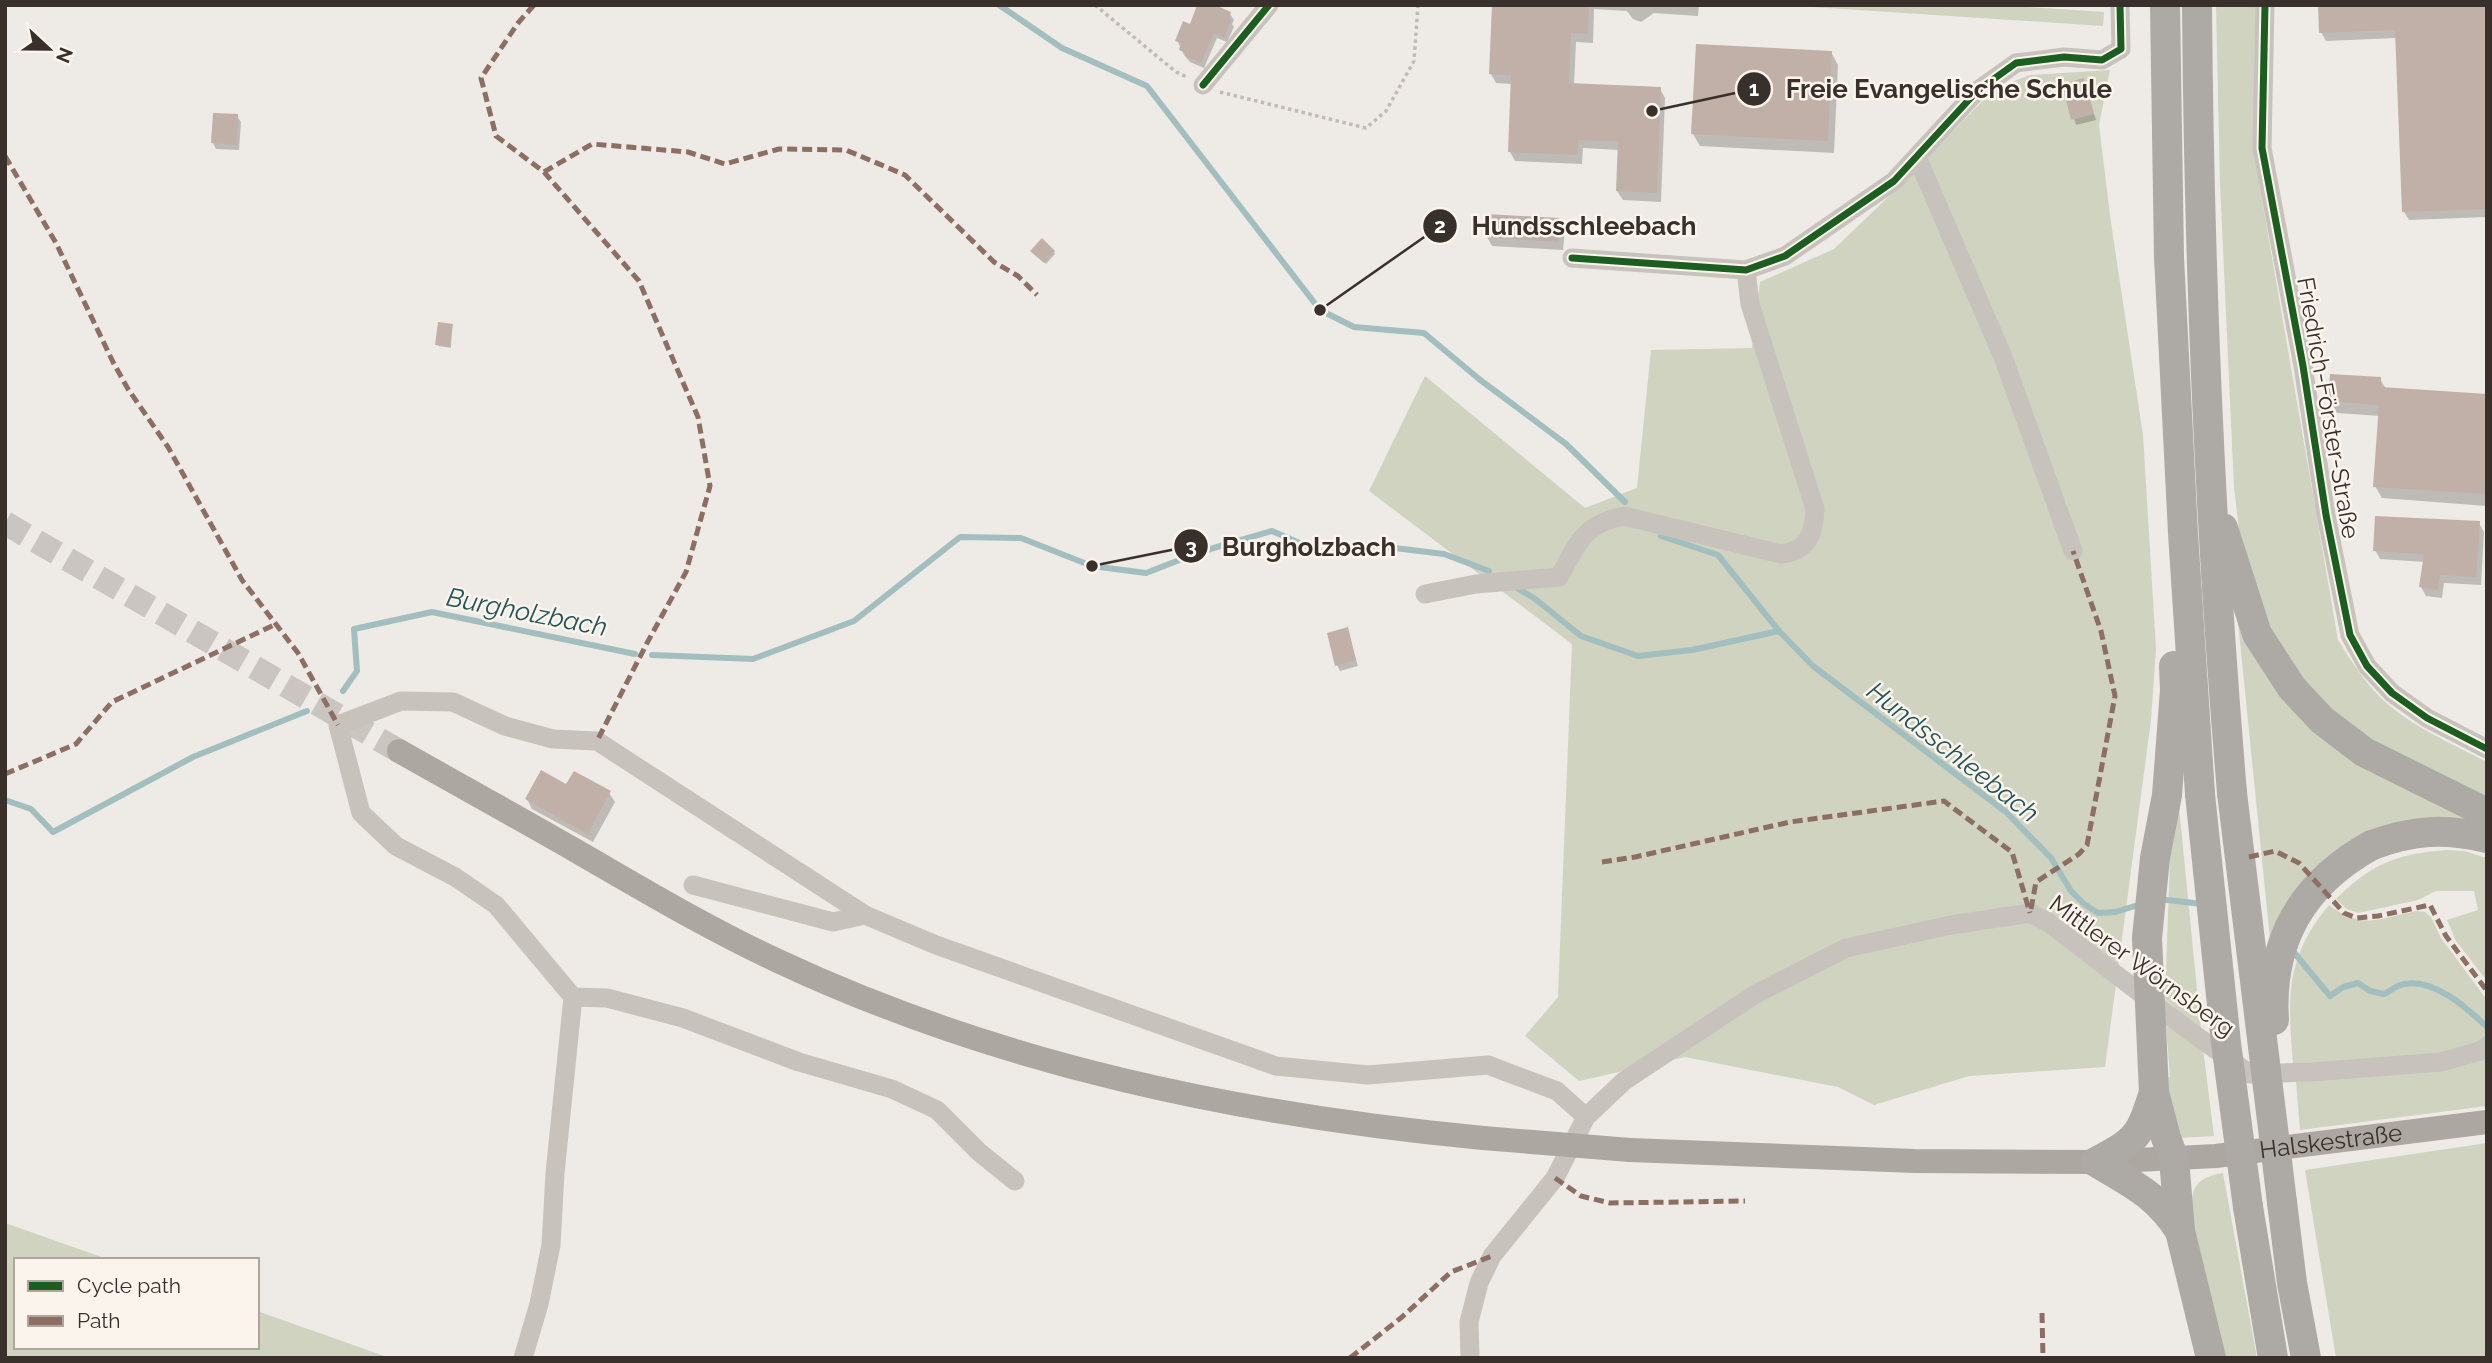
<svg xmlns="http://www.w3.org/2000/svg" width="2492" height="1363" font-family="Raleway,sans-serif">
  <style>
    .green { fill: #cfd3c0 }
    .shadow { fill: #0003 }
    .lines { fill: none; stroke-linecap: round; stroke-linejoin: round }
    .stream { stroke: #a2bebe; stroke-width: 6 }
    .building { fill: #c1b0a8 }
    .major-tunnel { stroke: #cac5c0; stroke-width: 24; stroke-dasharray: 24 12; stroke-linecap: butt }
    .path { stroke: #c0bbb6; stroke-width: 3.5; stroke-dasharray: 3.5 3.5; stroke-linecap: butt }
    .minor { stroke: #c8c2bd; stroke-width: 19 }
    .major { stroke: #ada7a2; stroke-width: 24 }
    .highway { stroke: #ada9a4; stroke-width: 30 }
    .major-bridge { stroke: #ada7a2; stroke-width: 24 }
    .highway-bridge { stroke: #ada9a4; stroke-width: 30 }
    .quiet { stroke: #8d6e63; stroke-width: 5; stroke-dasharray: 10 5; stroke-linecap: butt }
    .cycleway-casing { stroke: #faf4ed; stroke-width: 11 }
    .cycleway { stroke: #1b5e20; stroke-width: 7 }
    .labels { text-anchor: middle; stroke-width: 5; stroke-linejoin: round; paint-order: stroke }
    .street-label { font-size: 24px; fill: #39302b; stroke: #faf4ed }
    .water-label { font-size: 26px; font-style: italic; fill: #235458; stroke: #faf4ed }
    .leader { fill: none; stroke: #39302b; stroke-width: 2.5 }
    .callout-dot { fill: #39302b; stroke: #faf4ed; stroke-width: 2.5 }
    .mark-label { font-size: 21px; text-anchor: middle; font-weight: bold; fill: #fff }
    .callout-label { font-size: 26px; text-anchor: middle; font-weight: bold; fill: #39302b; stroke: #faf4ed; stroke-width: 5; stroke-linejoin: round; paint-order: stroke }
  </style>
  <rect width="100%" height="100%" fill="#eeeae5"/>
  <g class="green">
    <path d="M1782 5H1998L2104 12 2103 26Z"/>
    <path d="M2216 5H2258L2255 159 2338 640C2352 662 2365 683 2384 701 2413 727 2452 744 2487 762V801L2361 741 2280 655 2245 582 2234 487 2220 183Z"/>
    <path d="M2110 70 2099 125 2111 223 2143 435 2156 649 2151 720 2105 1067 1969 1076 1874 1105 1838 1087 1685 1057 1579 1081 1525 1036 1558 997 1572 644 1369 491 1425 376 1585 508 1637 488 1651 350 1752 348 1760 282 1834 249 1908 178 1994 89 2030 75Z"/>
    <path d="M2238 622 2268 667 2487 822 2399 832 2270 939Z"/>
    <path d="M2179 807 2201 1030 2165 999 2170 859Z"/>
    <path d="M2445 850 2464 851 2487 858V981L2456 941 2447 920 2478 910 2474 891H2436L2418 900 2358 913 2347 909 2336 899C2373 863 2394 855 2445 850Z"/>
    <path d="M2329 905C2361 930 2380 919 2416 911L2425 912 2431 917 2441 938 2487 1000V1038C2456 1061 2336 1061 2293 1064 2288 999 2284 959 2329 905Z"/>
    <path d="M2166 1025 2203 1049 2214 1136 2180 1138 2166 1079 2170 1077Z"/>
    <path d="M2487 1056V1106L2300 1130 2296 1082 2444 1066Z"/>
    <path d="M2487 1143V1358H2336L2305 1170Z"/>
    <path d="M2223 1173 2257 1358H2225C2217 1324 2185 1221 2193 1193 2197 1179 2210 1175 2223 1173Z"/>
    <path d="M5 1223 110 1260H16V1347H257V1311L390 1358H5Z"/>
  </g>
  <g class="shadow">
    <path d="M1493 5H1699L1698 16 1654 13 1641 22 1633 19 1627 11 1594 9 1593 43 1576 42 1574 85 1660 89 1665 98 1661 202 1623 200 1617 191 1619 150 1583 148 1582 164 1515 161 1510 152 1512 84 1496 83 1491 74Z"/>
    <path d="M2487 5V217L2409 220 2404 212 2397 38 2326 41 2321 32Z"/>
    <path d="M1230 14 1234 20 1232 24 1234 27 1227 42 1217 38 1204 68 1190 62 1184 55 1177 40 1191 26Z"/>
    <path d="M1831 52 1838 65 1834 153 1700 146 1693 134Z"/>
    <path d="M2083 80 2096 120 2076 125 2064 85Z"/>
    <path d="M237 116 241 122 239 150 216 149 213 143Z"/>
    <path d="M1559 220 1565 229 1563 250 1492 246 1487 237Z"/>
    <path d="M1054 252 1055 254 1046 264 1033 253Z"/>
    <path d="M452 326 451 348 438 346 437 344Z"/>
    <path d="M2380 379 2386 389 2487 396V506L2382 498 2375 486 2380 416 2337 413 2330 401Z"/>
    <path d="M2479 523 2484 532 2481 585 2444 583 2442 598 2426 596 2421 587 2425 562 2380 559 2375 550Z"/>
    <path d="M1347 629 1358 666 1340 671 1337 665Z"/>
    <path d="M567 787 609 793 615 802 593 842 532 809 527 799Z"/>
  </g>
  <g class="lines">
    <g class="stream">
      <path d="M999 5 1062 48 1147 86 1320 310 1354 327 1424 333 1479 379 1566 444 1625 502"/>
      <path d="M1661 536 1718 555 1779 631 1813 666 2006 812 2051 858 2071 891 2084 904 2098 913 2116 912 2141 904"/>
      <path d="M1515 587 1534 598 1581 636 1638 656 1692 650 1779 631"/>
      <path d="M652 655 753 659 854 621 960 537 1021 538 1092 566 1146 573 1200 552 1272 531 1327 555 1370 545 1444 554 1489 571"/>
      <path d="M343 691 357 671 354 629 432 612 635 654"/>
      <path d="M5 800 31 809 53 832 193 757 307 711"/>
      <path d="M2158 899 2203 904"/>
      <path d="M2292 950 2330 996 2343 987 2358 983 2370 991 2384 994C2390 991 2397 985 2404 984 2434 978 2467 1008 2487 1027"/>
    </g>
  </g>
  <g class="building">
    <path d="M1197 5H1215L1231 12 1229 19 1231 20 1224 38 1214 33 1201 63 1185 56 1186 53 1179 50 1181 43 1175 41 1183 21 1190 24Z"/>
    <path d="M1492 5H1589L1588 34 1571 33 1569 83 1661 87 1657 193 1616 191 1618 141 1578 140V155L1508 152 1511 75 1489 74Z"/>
    <path d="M2318 5H2487V209L2402 212 2395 30 2319 33Z"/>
    <path d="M1696 44 1832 51 1828 141 1691 134Z"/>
    <path d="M2084 78 2094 114 2071 120 2062 84Z"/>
    <path d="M213 113 238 114 237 145 211 143Z"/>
    <path d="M1486 214 1560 218 1559 242 1485 237Z"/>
    <path d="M1042 238 1055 251 1044 263 1030 251Z"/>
    <path d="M438 322 453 324 450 346 435 345Z"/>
    <path d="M2330 374 2381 377V387L2487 394V494L2373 487 2379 405 2328 401Z"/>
    <path d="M2375 516 2480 521 2476 577 2440 575 2438 590 2419 587 2424 554 2373 551Z"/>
    <path d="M1348 627 1356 660 1335 666 1327 633Z"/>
    <path d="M541 770 566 784 574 771 611 791 588 834 525 799Z"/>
  </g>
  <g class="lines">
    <path class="major-tunnel" d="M5 523 399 751"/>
    <g class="path">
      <path d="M1095 5 1176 72 1187 77"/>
      <path d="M1220 92 1366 128 1386 111 1414 61 1418 5"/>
    </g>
    <g class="minor">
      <path d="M2265 5 2262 148 2303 366 2326 515 2350 635 2367 666 2392 693 2427 718 2487 749"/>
      <path d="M1203 85 1269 5"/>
      <path d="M1917 157 2003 357 2073 551"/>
      <path d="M1572 258 1746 270 1785 256 1894 181 1977 91 2016 63 2064 57 2102 60 2121 49 2120 5"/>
      <path d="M1425 594 1476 584 1559 577C1578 543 1583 524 1624 516L1781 554C1808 551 1814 534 1815 509L1750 304 1746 270"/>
      <path d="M693 885 833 922 865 915"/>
      <path d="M573 997 607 998 683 1018 799 1062 892 1089 937 1110 979 1152 1015 1181"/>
      <path d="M523 1358 539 1304 551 1245 555 1173 573 997 496 905 455 877 396 846 361 813 338 725 401 701 453 702 505 726 553 739 597 741 865 915 936 945 1276 1066 1368 1075 1488 1065 1557 1091 1586 1117"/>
      <path d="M1470 1358 1469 1322 1479 1283 1492 1256 1555 1178 1586 1117 1624 1081 1754 995 1846 948 1951 925 2030 913 2049 923 2191 1032 2250 1074 2312 1072 2441 1062 2480 1051 2487 1046"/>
    </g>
    <g class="major">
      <path d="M399 751C459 785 519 818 578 852 644 890 709 929 778 961 1000 1065 1240 1115 1483 1138"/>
      <path id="s1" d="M1630 1150 1915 1161 2096 1162 2216 1156 2487 1122"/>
    </g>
    <g class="highway">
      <path d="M2165 5 2169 257 2183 533 2200 794"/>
      <path d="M2197 5C2199 268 2210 531 2232 793"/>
      <path d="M2223 528 2257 634 2292 688 2322 720 2364 752 2487 813"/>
      <path d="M2372 845C2414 830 2443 828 2487 838"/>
      <path d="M2147 938 2155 858 2167 795 2175 690 2174 666"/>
      <path d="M2154 1092 2166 1138 2174 1159 2180 1231 2211 1358"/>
      <path d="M2096 1162C2133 1185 2155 1193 2180 1231"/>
      <path d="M2096 1162C2137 1140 2140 1137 2154 1092"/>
      <path d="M2282 1202 2292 1283 2306 1358"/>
      <path d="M2248 1207 2273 1358"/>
    </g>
    <path class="major-bridge" d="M1483 1138 1630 1150"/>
    <g class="highway-bridge">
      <path d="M2232 793 2282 1202"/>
      <path d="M2200 794 2226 1043 2248 1207"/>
      <path d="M2147 938 2154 1092"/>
      <path d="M2274 1020C2269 940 2303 883 2372 845"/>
    </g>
    <g class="quiet">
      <path d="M534 5 518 23 481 78 496 136 544 172 639 281 698 417 710 486 686 572 647 643 597 741"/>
      <path d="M5 156 56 243 113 362 128 389 168 447 242 580 298 653 338 725"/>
      <path d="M544 172 592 144 688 152 725 164 779 149 846 150 905 175 994 262 1018 276 1037 295"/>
      <path d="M5 774 76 744 112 702 276 624"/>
      <path d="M2249 857 2275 851 2299 863 2344 913 2357 918 2378 916 2430 905 2446 936 2487 991"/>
      <path d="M1602 862 1635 857 1790 822 1944 801 2012 852 2030 913"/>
      <path d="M2031 909 2036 882 2079 854 2087 845 2115 696 2101 631 2073 551"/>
      <path d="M1555 1178 1581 1196 1610 1203 1745 1201"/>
      <path d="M2042 1313 2043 1358"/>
      <path d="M1350 1358 1402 1317 1451 1272 1492 1256"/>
    </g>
    <g class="cycleway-casing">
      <g id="cycleway">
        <path d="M2265 5 2262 148 2303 366 2326 515 2350 635 2367 666 2392 693 2427 718 2487 749"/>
        <path d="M1203 85 1269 5"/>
        <path d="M1572 258 1746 270 1785 256 1894 181 1977 91 2016 63 2064 57 2102 60 2121 49 2120 5"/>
      </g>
    </g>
    <use href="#cycleway" class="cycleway"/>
  </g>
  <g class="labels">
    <g class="street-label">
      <text transform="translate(2328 408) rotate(80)" y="8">Friedrich-Förster-Straße</text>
      <text transform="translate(2142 966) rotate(36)" y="8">Mittlerer Wörnsberg</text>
      <text dy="8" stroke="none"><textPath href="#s1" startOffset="702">Halskestraße</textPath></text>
    </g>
    <g class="water-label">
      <text transform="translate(527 612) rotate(11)" y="9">Burgholzbach</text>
      <text transform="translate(1953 752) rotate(38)" y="9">Hundsschleebach</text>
    </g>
  </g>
  <path class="leader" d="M1652 111L1754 89M1320 310L1440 226M1092 566L1191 546"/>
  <g class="callout-dot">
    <circle cx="1652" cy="111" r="7"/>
    <circle cx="1320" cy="310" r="7"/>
    <circle cx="1092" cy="566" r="7"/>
    <circle cx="1754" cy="89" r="18"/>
    <circle cx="1440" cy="226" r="18"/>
    <circle cx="1191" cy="546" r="18"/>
  </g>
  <g class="mark-label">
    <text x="1754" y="96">1</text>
    <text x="1440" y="233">2</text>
    <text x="1191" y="554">3</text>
  </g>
  <g class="callout-label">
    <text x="1949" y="98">Freie Evangelische Schule</text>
    <text x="1584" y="235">Hundsschleebach</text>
    <text x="1309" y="556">Burgholzbach</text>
  </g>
  <rect width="2492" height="1363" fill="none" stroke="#39302b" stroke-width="14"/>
  <rect x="14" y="1258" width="245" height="91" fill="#faf4ed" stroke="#ada69f" stroke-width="2"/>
  <rect x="28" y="1281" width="35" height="10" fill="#1b5e20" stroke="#ada69f" stroke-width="2"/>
  <text x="77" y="1293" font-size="21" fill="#39302b">Cycle path</text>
  <rect x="28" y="1316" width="35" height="10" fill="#8d6e63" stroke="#ada69f" stroke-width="2"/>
  <text x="77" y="1328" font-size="21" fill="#39302b">Path</text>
  <g transform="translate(49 49) rotate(112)" stroke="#faf4ed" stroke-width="5" paint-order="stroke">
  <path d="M0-5L12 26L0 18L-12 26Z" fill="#39302b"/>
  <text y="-10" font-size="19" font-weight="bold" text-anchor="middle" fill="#39302b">N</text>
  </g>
</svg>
